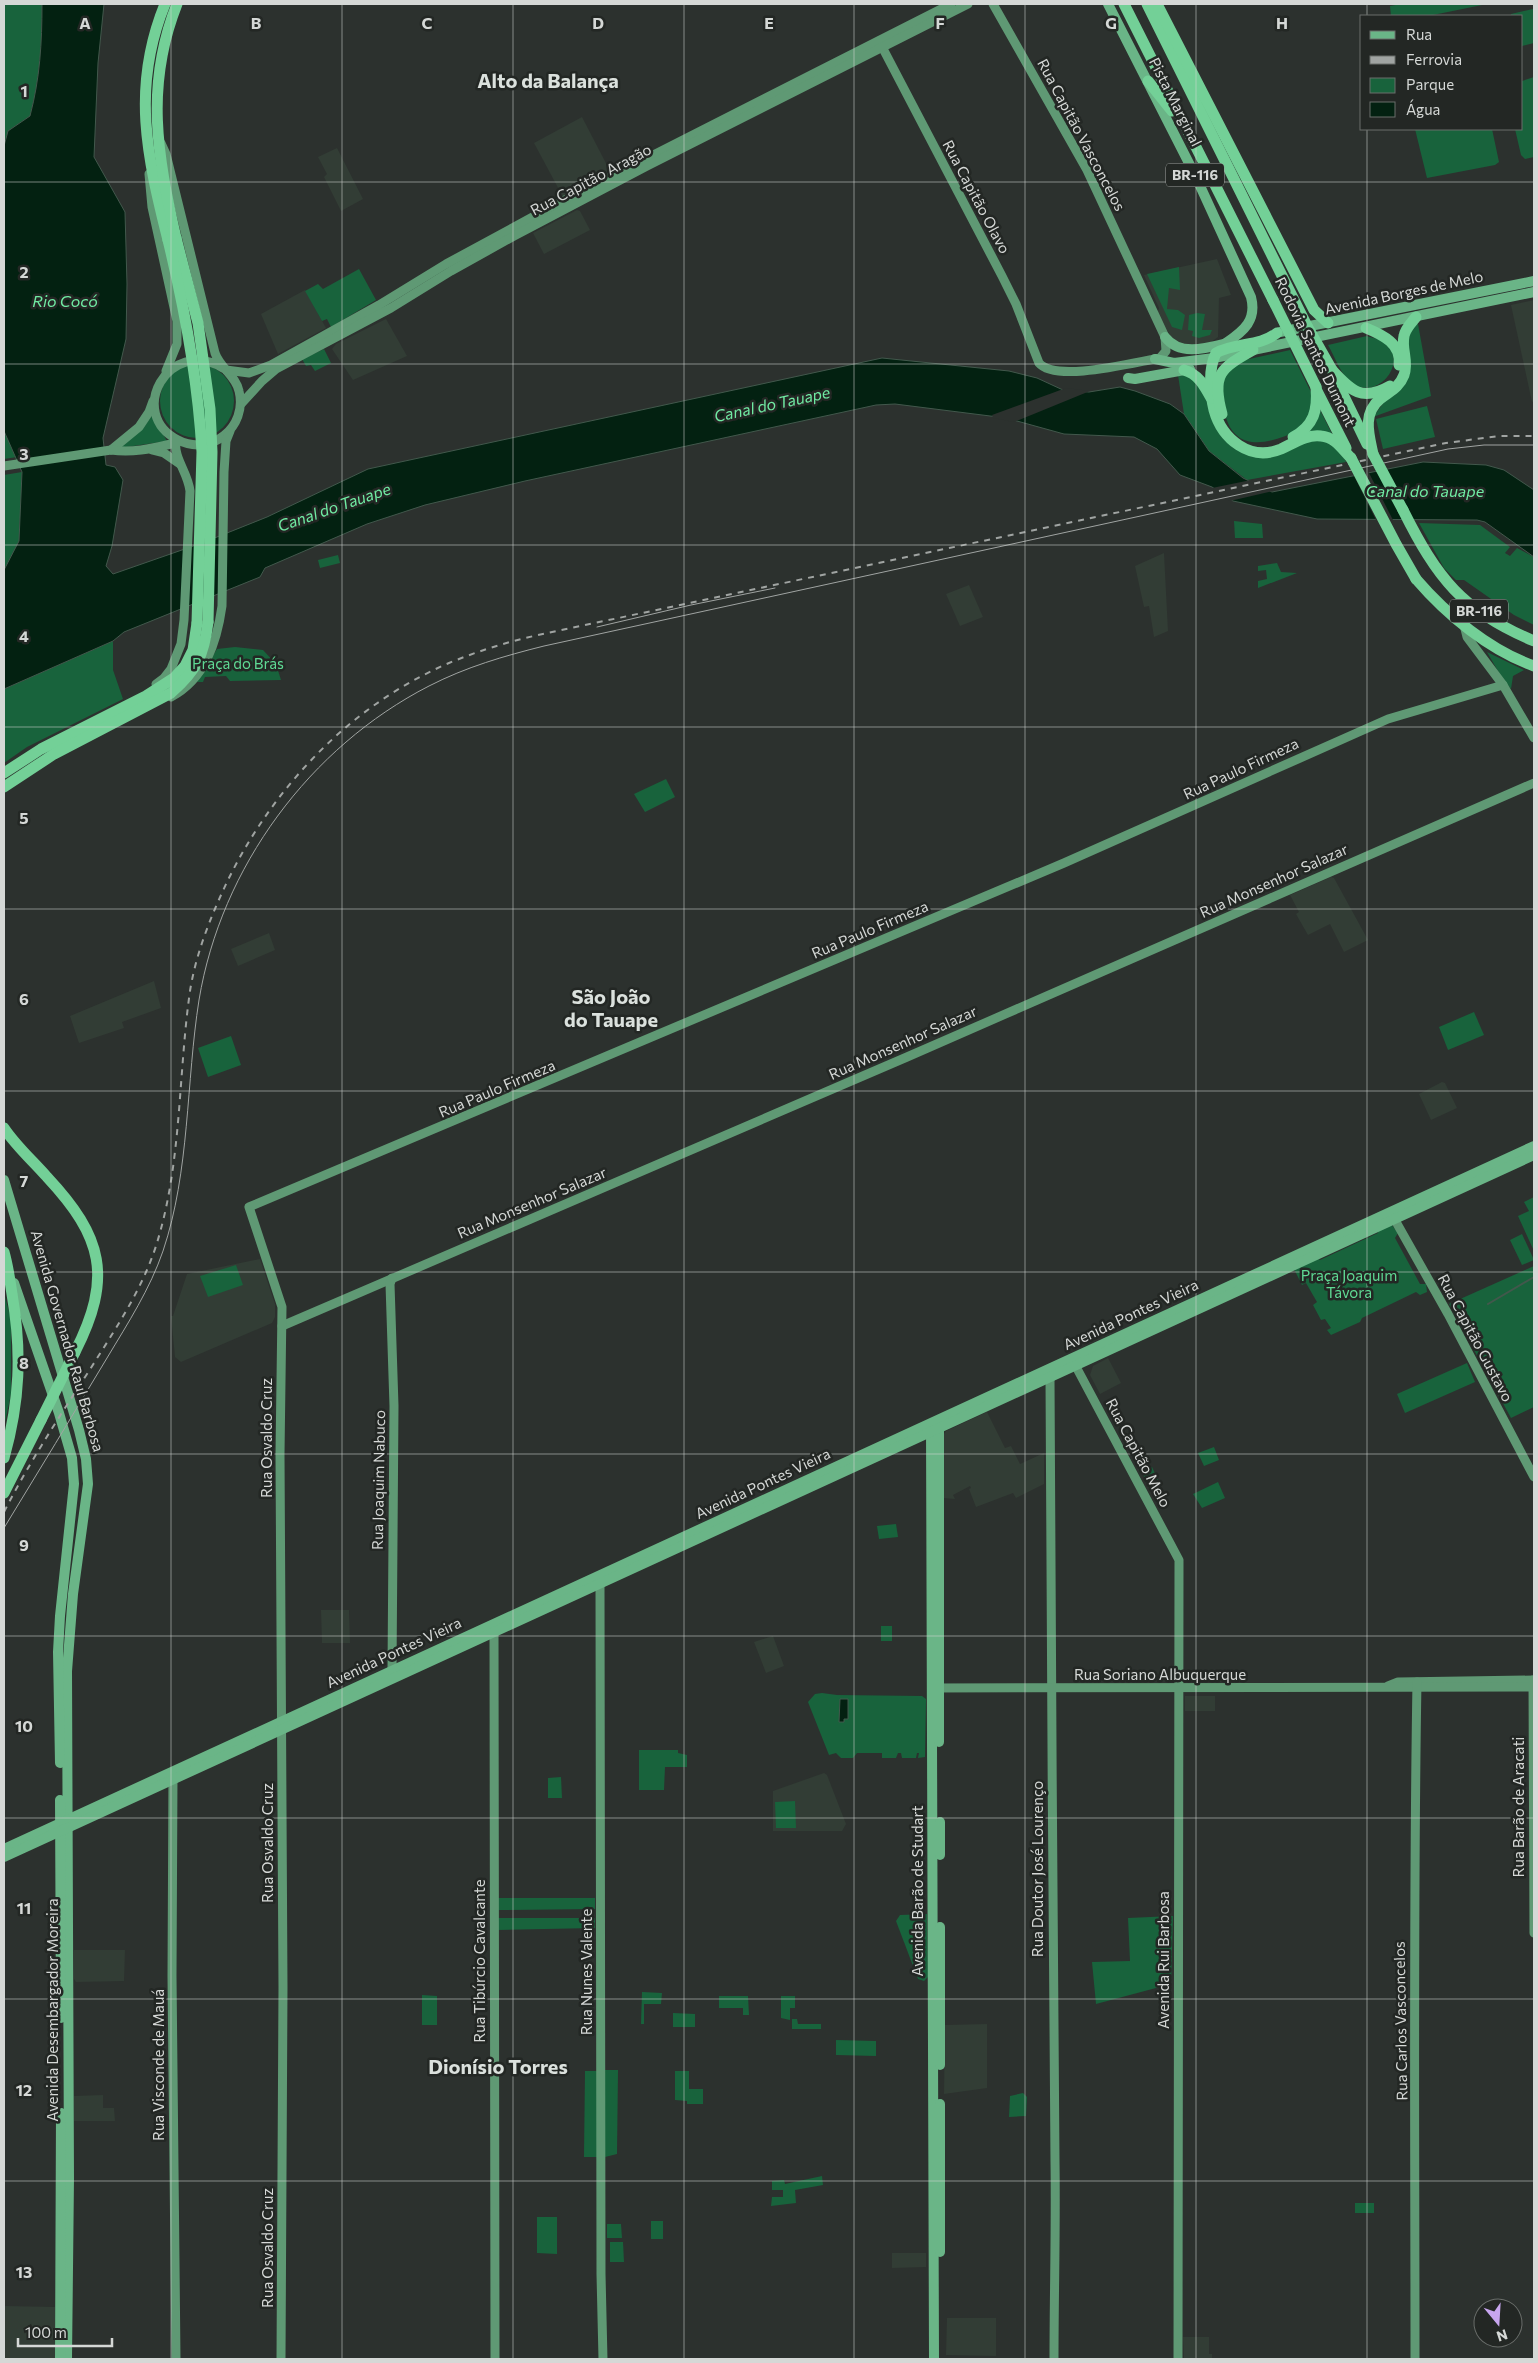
<svg xmlns="http://www.w3.org/2000/svg" width="1538" height="2363" font-family="Commissioner,sans-serif">
  <style>
    .built { fill: #323d35 }
    .green { fill: #18633c }
    .water { fill: #032111; stroke: #42584c }
    .pier { fill: #2c312e }
    .lines { fill: none; stroke-linecap: round; stroke-linejoin: round }
    .stream { stroke: #42584c; stroke-width: 2 }
    .secondary { stroke: #5f9974; stroke-width: 9 }
    .primary { stroke: #6ab587; stroke-width: 10 }
    .highway { stroke: #73d097; stroke-width: 11 }
    .tram { stroke: #a0a4a2; stroke-width: 1 }
    .rail { stroke: #a0a4a2; stroke-width: 2; stroke-dasharray: 6 6; stroke-linecap: butt }
    .highway-bridge { stroke: #73d097; stroke-width: 11 }
    .grid { fill: none; stroke: #d5d8d6; stroke-width: 1; stroke-opacity: 0.55 }
    .labels { text-anchor: middle; stroke-width: 5; stroke-linejoin: round; paint-order: stroke }
    .shield { fill: #232724; stroke: #a0a3a1; stroke-width: 1 }
    .shield-label { font-size: 14px; font-weight: bold; fill: #d5d8d6 }
    .street-label { font-size: 15px; fill: #d5d8d6; stroke: #232724 }
    .park-label { font-size: 15px; fill: #5fda94; stroke: #232724 }
    .water-label { font-size: 16px; font-style: italic; fill: #70eba3; stroke: #232724 }
    .district-label { font-size: 20px; font-weight: bold; fill: #dbe1dd; stroke: #232724 }
    .grid-label { font-size: 16px; text-anchor: middle; font-weight: bold; fill: #d5d8d6; stroke: #232724; stroke-width: 5; stroke-linejoin: round; paint-order: stroke }
  </style>
  <rect width="100%" height="100%" fill="#2c312e"/>
  <g class="built">
    <path d="M582 117 610 171 563 197 534 143Z"/>
    <path d="M337 148 363 199 341 211 324 177 327 174 318 157Z"/>
    <path d="M577 210 580 211 590 230 544 254 533 233Z"/>
    <path d="M1217 259 1231 295 1219 298 1218 337 1211 342 1196 345H1182L1171 337 1157 314 1159 308 1144 275Z"/>
    <path d="M305 290 326 328 278 354 261 314Z"/>
    <path d="M1534 300V401L1532 402 1511 305Z"/>
    <path d="M386 319 407 356 353 380 332 349 336 344Z"/>
    <path d="M1164 553 1168 631 1154 637 1149 606 1144 607 1135 566Z"/>
    <path d="M969 585 983 617 960 626 946 594Z"/>
    <path d="M1331 877 1334 878 1368 940 1344 952 1330 924 1308 935 1296 914 1299 912 1290 895Z"/>
    <path d="M269 933 275 950 238 966 231 949Z"/>
    <path d="M154 981 161 1008 122 1022 124 1028 79 1043 70 1016Z"/>
    <path d="M1442 1082 1445 1083 1457 1108 1431 1120 1419 1094Z"/>
    <path d="M260 1259 275 1304V1317L272 1323 181 1362 175 1357 171 1316H173L187 1274Z"/>
    <path d="M1108 1358 1121 1383 1100 1394 1090 1375 1093 1366Z"/>
    <path d="M987 1412 1005 1448 1011 1446 1020 1464 1044 1453V1484L1016 1498 1013 1493 976 1507 969 1489 971 1488 970 1486 953 1495 955 1499 943 1498V1435L946 1431Z"/>
    <path d="M321 1610H349L350 1643H322Z"/>
    <path d="M773 1636 784 1666 766 1673 754 1642Z"/>
    <rect x="1185" y="1696" width="30" height="15"/>
    <path d="M824 1773 827 1775 846 1824 842 1831H773V1791Z"/>
    <path d="M74 1950H125L124 1981 76 1982 74 1979Z"/>
    <path d="M987 2024V2088L944 2094 945 2025Z"/>
    <path d="M103 2095V2108H114L115 2121H74V2096Z"/>
    <path d="M892 2253H926V2267L892 2268Z"/>
    <path d="M4 2306 55 2307V2359H4Z"/>
    <path d="M947 2318H996V2356L946 2355Z"/>
    <path d="M1183 2337H1209V2354H1212V2359H1184Z"/>
  </g>
  <g class="green">
    <path d="M4 4H42C42 43 40 78 30 116L8 131 4 146Z"/>
    <path d="M1401 4H1487L1428 16H1391L1390 6Z"/>
    <path d="M1533 9 1534 43 1522 46V16H1511V14Z"/>
    <path d="M1534 77V157L1525 159 1521 155 1515 129H1522V81Z"/>
    <path d="M1415 129H1492L1499 162 1495 165 1427 178Z"/>
    <path d="M1179 267 1180 290 1169 288 1167 309 1178 310 1185 315 1182 330 1172 327 1147 274Z"/>
    <path d="M359 269 376 300 331 327 327 319 322 321 305 291 318 284 323 289Z"/>
    <path d="M1197 313 1205 314 1202 330H1212L1210 335 1199 338 1192 336 1193 331 1188 330 1189 315Z"/>
    <path d="M1414 324H1418L1431 396 1373 417 1385 401 1396 394 1408 334Z"/>
    <path d="M1367 336C1372 338 1378 338 1382 341 1411 357 1381 401 1353 384 1341 376 1335 357 1328 345Z"/>
    <path d="M324 349 331 363 315 371 311 365 306 366 302 359Z"/>
    <path d="M1290 350 1346 462 1247 480 1209 451 1184 414 1178 375 1188 374 1202 386 1219 431 1270 456 1299 430C1272 443 1235 455 1225 414 1222 403 1223 389 1222 378L1240 361Z"/>
    <circle cx="197" cy="401" r="37"/>
    <path d="M1427 406 1435 437 1383 449 1376 419Z"/>
    <path d="M152 415 167 441 120 448 144 427Z"/>
    <path d="M4 431 17 457 4 459Z"/>
    <path d="M22 472 19 541 4 570V475Z"/>
    <path d="M1234 521 1262 524 1263 538H1235Z"/>
    <path d="M1419 523 1480 525 1510 547 1505 553 1510 556 1517 548 1534 557V625L1514 615 1464 580H1456L1444 568Z"/>
    <path d="M338 555 340 563 320 568 318 560Z"/>
    <path d="M1277 563 1281 572 1297 573 1258 588V581L1267 579 1266 570 1258 571V566Z"/>
    <path d="M113 641V670L123 699 27 747 4 763V689Z"/>
    <path d="M235 647 263 650 276 664 281 680 230 681 226 676 205 677 203 682H197L217 649Z"/>
    <path d="M1487 652 1524 670 1513 676 1511 689 1502 678Z"/>
    <path d="M666 779 675 797 645 812 634 794Z"/>
    <path d="M1474 1012 1484 1035 1448 1050 1439 1027Z"/>
    <path d="M231 1036 241 1065 208 1077 198 1048Z"/>
    <path d="M1534 1197V1251L1518 1216 1529 1211 1524 1202Z"/>
    <path d="M1391 1224 1398 1233 1395 1238 1420 1284H1426L1427 1292 1420 1295 1416 1292 1362 1318 1360 1322 1331 1335 1327 1330 1331 1328 1325 1319 1321 1320 1313 1305 1317 1302 1306 1283 1302 1285 1294 1269 1317 1258 1320 1260 1378 1233V1229Z"/>
    <path d="M1522 1234 1534 1260 1522 1265 1510 1240Z"/>
    <path d="M236 1265 243 1285 208 1297 200 1276Z"/>
    <path d="M1534 1266V1407L1511 1418 1449 1304Z"/>
    <path d="M4 1293 11 1319V1394L4 1427Z"/>
    <path d="M1467 1363 1475 1382 1405 1413 1397 1394Z"/>
    <path d="M1214 1447 1219 1460 1204 1466 1198 1453Z"/>
    <path d="M1152 1467 1159 1482 1149 1487 1142 1472Z"/>
    <path d="M1218 1482 1225 1498 1202 1508 1193 1494Z"/>
    <path d="M896 1524 898 1537 879 1539 877 1526Z"/>
    <rect x="881" y="1626" width="11" height="15"/>
    <path d="M822 1693 837 1695 922 1696 926 1699 925 1757 918 1758 919 1753H917L916 1758H902L901 1753H898L896 1758H882V1753H857L853 1758H841L836 1753 829 1755 808 1702 815 1694Z"/>
    <path d="M639 1750H678V1753L687 1755V1767H665L664 1790H639Z"/>
    <path d="M561 1777 562 1798H548V1778Z"/>
    <path d="M795 1801 796 1828H776L775 1802Z"/>
    <path d="M498 1898H595V1909L498 1910Z"/>
    <path d="M927 1914 928 1977 924 1981 918 1979 896 1921 900 1915Z"/>
    <path d="M1173 1916 1171 1984 1096 2004 1092 1962 1130 1961 1128 1918Z"/>
    <path d="M498 1918H595V1928L498 1930Z"/>
    <path d="M642 1992 662 1993 661 2004H644V2024H641Z"/>
    <path d="M422 1995 437 1996V2025H422Z"/>
    <path d="M719 1996H748L749 2015H743V2008H719Z"/>
    <path d="M781 1996H795V2008H790V2020L781 2018Z"/>
    <path d="M673 2013 695 2014V2027H673Z"/>
    <path d="M792 2019H797L798 2024H821V2029H792Z"/>
    <path d="M836 2040 876 2041V2056L836 2055Z"/>
    <path d="M605 2070H618L617 2154 605 2157Z"/>
    <path d="M585 2071H597V2157H584Z"/>
    <path d="M675 2071H689V2089H703V2104H687V2101L675 2100Z"/>
    <path d="M1023 2093 1027 2097 1026 2116 1009 2117 1010 2096Z"/>
    <path d="M822 2176 823 2185 795 2190 796 2203 771 2206 772 2197H783V2190H772V2181L784 2180 785 2184Z"/>
    <rect x="1355" y="2203" width="19" height="10"/>
    <path d="M537 2217H557V2254L537 2253Z"/>
    <path d="M663 2221V2239H651V2221Z"/>
    <path d="M607 2224H621L622 2238H607Z"/>
    <path d="M610 2242H623L624 2262H610Z"/>
  </g>
  <g class="water">
    <path d="M42 4H104L98 63 94 157 125 212 127 284 126 339 103 438 106 465 115 467 123 480 112 546 106 566 113 574 202 543 267 517 368 469 882 358 1009 371 1037 378 1063 390 1089 392 1120 387 1135 391 1170 404 1184 414 1209 451 1243 478 1272 492 1423 462 1486 465 1504 470 1534 490V557L1485 522 1477 520 1317 519 1233 501 1212 487 1180 475 1157 449 1134 437 1064 434 1006 418 895 404 876 405 525 481 425 505 367 524 265 568 260 577 124 632 113 641 4 689V570L19 541 22 472 4 431V146L8 131 30 116C40 78 42 43 42 4Z"/>
    <path d="M840 1699H848V1719H844V1722H839Z"/>
  </g>
  <g class="pier">
    <path d="M1066 388 1090 391 1014 422 993 418 992 415Z"/>
    <path d="M1368 471 1394 522H1377L1353 474Z"/>
    <path d="M1251 480 1273 491 1230 501 1212 488Z"/>
  </g>
  <g class="lines">
    <path class="stream" d="M1488 1304 1534 1277"/>
    <g class="secondary">
      <path d="M879 41 1002 276 1016 304 1039 363C1056 383 1135 362 1160 358L1166 351 1165 337 1087 170 993 4"/>
      <path d="M161 143 166 154 215 353C220 368 236 376 239 391 248 427 211 457 178 440 126 414 168 336 223 368"/>
      <path d="M149 174 152 207 177 321V344L166 371"/>
      <path d="M226 370 249 373 271 365 379 305 446 264 551 207 951 4"/>
      <path d="M241 404 262 381 276 369 391 308 451 271 514 236 647 166 968 4"/>
      <path d="M111 450 139 427 149 412 153 401"/>
      <path d="M152 450 164 453 180 464"/>
      <path d="M4 466 111 450C132 453 150 449 171 444L175 439"/>
      <path d="M1464 625 1467 637 1503 685 1534 738"/>
      <path d="M156 684 164 678 171 669 181 644 184 620 190 491C188 472 173 458 176 440"/>
      <path d="M171 697C205 679 217 642 222 606L224 472 226 441 230 431"/>
      <path d="M1391 1213 1448 1314 1534 1477"/>
      <path d="M282 1326 907 1057 1534 783"/>
      <path d="M1073 1361 1179 1560 1178 2359"/>
      <path d="M1050 1378C1051 1639 1053 1901 1055 2162 1056 2228 1054 2293 1054 2359"/>
      <path d="M600 1584 601 2274 603 2359"/>
      <path d="M494 1627 495 2359"/>
      <path d="M390 1675 392 1670 394 1406 390 1284 392 1278"/>
      <path d="M1533 1680 1534 1933"/>
      <path d="M1388 1686 1398 1682 1534 1680"/>
      <path d="M932 1688 1534 1687"/>
      <path d="M173 1775 172 1976 176 2359"/>
      <path d="M281 2359 283 1987 280 1454 282 1307 249 1207 1064 863 1388 719 1503 685"/>
      <path d="M1415 2359C1415 2133 1413 1908 1417 1682"/>
    </g>
    <g class="primary">
      <path d="M1108 4 1196 177 1251 297C1257 320 1244 331 1226 343"/>
      <path d="M1280 332 1534 281"/>
      <path d="M1165 337C1181 358 1210 347 1232 342"/>
      <path d="M1155 359 1174 363 1214 358 1534 292"/>
      <path d="M1128 378 1135 379 1190 369"/>
      <path d="M4 1180 79 1430 86 1459 88 1484 73 1594 67 1671 69 2178 67 2359"/>
      <path d="M14 1283 59 1413 72 1458 74 1484 60 1616 58 1652 60 1763"/>
      <path d="M931 1427 934 2359"/>
      <path d="M939 1428V1742"/>
      <path d="M60 1800 61 2018"/>
      <path d="M940 1822V1855"/>
      <path d="M4 1849 1534 1146"/>
      <path d="M4 1857 1534 1155"/>
      <path d="M940 1927V2065"/>
      <path d="M940 2104V2252"/>
      <path d="M60 2359 61 2113"/>
    </g>
    <g class="highway">
      <path d="M165 4C131 87 147 156 168 240"/>
      <path d="M1124 4 1273 300"/>
      <path d="M1147 4 1307 326"/>
      <path d="M1157 4 1314 310 1328 323"/>
      <path d="M1148 81 1172 111"/>
      <path d="M176 238C157 155 145 85 177 4"/>
      <path d="M1366 328C1383 335 1402 344 1399 365"/>
      <path d="M1277 333C1259 347 1235 342 1216 353 1208 369 1210 393 1214 410 1222 439 1250 462 1281 449 1294 443 1307 434 1321 436 1335 437 1342 449 1351 458"/>
      <path d="M1184 370C1198 374 1204 385 1211 398"/>
      <path d="M1332 370C1351 391 1362 402 1390 386"/>
      <path d="M1336 380 1367 444"/>
      <path d="M1317 391 1346 448"/>
      <path d="M1222 414C1211 374 1221 368 1253 350"/>
      <path d="M1293 437C1314 426 1318 410 1316 387"/>
      <path d="M1373 454C1369 435 1362 414 1380 399 1390 391 1399 388 1404 375 1409 361 1401 350 1404 336 1405 329 1412 322 1416 317"/>
      <path d="M1403 510C1437 578 1462 611 1534 641"/>
      <path d="M1416 579C1447 615 1489 650 1534 666"/>
      <path d="M4 773 41 749 146 696 174 678 185 666 193 650 197 623"/>
      <path d="M4 787 54 754 171 693C197 670 204 655 208 622"/>
      <path d="M4 1128C16 1146 33 1161 47 1177 103 1237 113 1277 75 1352"/>
      <path d="M4 1252C8 1266 10 1280 12 1294 22 1352 20 1401 4 1458"/>
      <path d="M4 1493 41 1420"/>
    </g>
    <g class="tram">
      <path d="M597 627 691 605 775 588"/>
      <path d="M4 1528C38 1472 73 1415 107 1358 128 1323 150 1289 163 1251 190 1171 186 1082 199 1000 221 867 310 747 429 686 466 667 504 656 544 646L1448 449 1484 445H1534"/>
    </g>
    <path class="rail" d="M4 1512C29 1463 59 1417 89 1371 114 1331 141 1292 156 1246 182 1164 178 1075 190 991 196 953 211 916 227 882 273 787 351 705 449 663 478 651 507 642 538 635L1446 443 1499 436H1534"/>
    <g class="highway-bridge">
      <path d="M176 238 198 323 210 409 212 452 208 622"/>
      <path d="M168 240C185 310 198 380 202 452L197 623"/>
      <path d="M1273 300 1316 387"/>
      <path d="M1307 326 1332 370"/>
      <path d="M1373 454 1403 510"/>
      <path d="M1351 458 1396 544 1416 579"/>
      <path d="M41 1420 75 1352"/>
    </g>
  </g>
  <path class="grid" d="M171 4V2359M342 4V2359M513 4V2359M684 4V2359M854 4V2359M1025 4V2359M1196 4V2359M1367 4V16M1367 129V2359M4 182H1534M4 364H1534M4 545H1534M4 727H1534M4 909H1534M4 1091H1534M4 1272H1534M4 1454H1534M4 1636H1534M4 1818H1534M4 1999H1534M4 2181H1534"/>
  <g class="labels">
    <g class="shield">
      <rect x="1166" y="163.5" width="58" height="23" rx="4"/>
      <rect x="1450" y="599.5" width="58" height="23" rx="4"/>
    </g>
    <g class="shield-label">
      <text x="1195" y="180">BR-116</text>
      <text x="1479" y="616">BR-116</text>
    </g>
    <g class="street-label">
      <text transform="translate(1175 102) rotate(63)" y="5">Pista Marginal</text>
      <text transform="translate(1081 135) rotate(62)" y="5">Rua Capitão Vasconcelos</text>
      <text transform="translate(591 180) rotate(-28)" y="5">Rua Capitão Aragão</text>
      <text transform="translate(976 197) rotate(62)" y="5">Rua Capitão Olavo</text>
      <text transform="translate(1404 293) rotate(-12)" y="5">Avenida Borges de Melo</text>
      <text transform="translate(1315 352) rotate(64)" y="5">Rodovia Santos Dumont</text>
      <text transform="translate(1241 769) rotate(-25)" y="5">Rua Paulo Firmeza</text>
      <text transform="translate(1274 881) rotate(-24)" y="5">Rua Monsenhor Salazar</text>
      <text transform="translate(870 930) rotate(-23)" y="5">Rua Paulo Firmeza</text>
      <text transform="translate(903 1043) rotate(-24)" y="5">Rua Monsenhor Salazar</text>
      <text transform="translate(497 1089) rotate(-23)" y="5">Rua Paulo Firmeza</text>
      <text transform="translate(532 1203) rotate(-23)" y="5">Rua Monsenhor Salazar</text>
      <text transform="translate(1131 1315) rotate(-25)" y="5">Avenida Pontes Vieira</text>
      <text transform="translate(1475 1338) rotate(62)" y="5">Rua Capitão Gustavo</text>
      <text transform="translate(67 1341) rotate(74)" y="5">Avenida Governador Raul Barbosa</text>
      <text transform="translate(267 1438) rotate(-90)" y="5">Rua Osvaldo Cruz</text>
      <text transform="translate(1138 1453) rotate(62)" y="5">Rua Capitão Melo</text>
      <text transform="translate(379 1480) rotate(-89)" y="5">Rua Joaquim Nabuco</text>
      <text transform="translate(763 1484) rotate(-25)" y="5">Avenida Pontes Vieira</text>
      <text transform="translate(394 1653) rotate(-25)" y="5">Avenida Pontes Vieira</text>
      <text x="1160" y="1680">Rua Soriano Albuquerque</text>
      <text transform="translate(1519 1807) rotate(-90)" y="5">Rua Barão de Aracati</text>
      <text transform="translate(268 1843) rotate(-90)" y="5">Rua Osvaldo Cruz</text>
      <text transform="translate(1038 1869) rotate(-90)" y="5">Rua Doutor José Lourenço</text>
      <text transform="translate(918 1891) rotate(-90)" y="5">Avenida Barão de Studart</text>
      <text transform="translate(1164 1960) rotate(-90)" y="5">Avenida Rui Barbosa</text>
      <text transform="translate(480 1961) rotate(-90)" y="5">Rua Tibúrcio Cavalcante</text>
      <text transform="translate(587 1972) rotate(-90)" y="5">Rua Nunes Valente</text>
      <text transform="translate(53 2010) rotate(-90)" y="5">Avenida Desembargador Moreira</text>
      <text transform="translate(1401 2021) rotate(-91)" y="5">Rua Carlos Vasconcelos</text>
      <text transform="translate(159 2065) rotate(-90)" y="5">Rua Visconde de Mauá</text>
      <text transform="translate(268 2248) rotate(-90)" y="5">Rua Osvaldo Cruz</text>
    </g>
    <g class="park-label">
      <text x="238" y="669">Praça do Brás</text>
      <text x="1349" y="1281">Praça Joaquim<tspan x="1349" dy="17">Távora</tspan></text>
    </g>
    <g class="water-label">
      <text x="65" y="307">Rio Cocó</text>
      <text transform="translate(772 404) rotate(-12)" y="6">Canal do Tauape</text>
      <text x="1425" y="497">Canal do Tauape</text>
      <text transform="translate(334 507) rotate(-19)" y="6">Canal do Tauape</text>
    </g>
    <g class="district-label">
      <text x="548" y="88">Alto da Balança</text>
      <text x="611" y="1004">São João<tspan x="611" dy="23">do Tauape</tspan></text>
      <text x="498" y="2074">Dionísio Torres</text>
    </g>
  </g>
  <g class="grid-label">
    <text x="85" y="29">A</text>
    <text x="256" y="29">B</text>
    <text x="427" y="29">C</text>
    <text x="598" y="29">D</text>
    <text x="769" y="29">E</text>
    <text x="940" y="29">F</text>
    <text x="1111" y="29">G</text>
    <text x="1282" y="29">H</text>
    <text x="24" y="97">1</text>
    <text x="24" y="278">2</text>
    <text x="24" y="460">3</text>
    <text x="24" y="642">4</text>
    <text x="24" y="824">5</text>
    <text x="24" y="1005">6</text>
    <text x="24" y="1187">7</text>
    <text x="24" y="1369">8</text>
    <text x="24" y="1551">9</text>
    <text x="24" y="1732">10</text>
    <text x="24" y="1914">11</text>
    <text x="24" y="2096">12</text>
    <text x="24" y="2278">13</text>
  </g>
  <rect width="1538" height="2363" fill="none" stroke="#d5d8d6" stroke-width="10"/>
  <rect x="1360" y="15" width="162" height="115" fill="#232724" stroke="#6a6e6b"/>
  <rect x="1370" y="31" width="25" height="8" fill="#6ab587" stroke="#6a6e6b"/>
  <text x="1406" y="40" font-size="15" fill="#d5d8d6">Rua</text>
  <rect x="1370" y="56" width="25" height="8" fill="#a0a4a2" stroke="#6a6e6b"/>
  <text x="1406" y="65" font-size="15" fill="#d5d8d6">Ferrovia</text>
  <rect x="1370" y="78" width="25" height="15" fill="#18633c" stroke="#6a6e6b"/>
  <text x="1406" y="90" font-size="15" fill="#d5d8d6">Parque</text>
  <rect x="1370" y="102" width="25" height="15" fill="#032111" stroke="#6a6e6b"/>
  <text x="1406" y="115" font-size="15" fill="#d5d8d6">Água</text>
  <g transform="translate(1498 2323) rotate(162)"><circle r="24" fill="#232724" stroke="#6a6e6b"/>
  <path d="M0-4L9 19L0 12L-9 19Z" fill="#c8a6ef"/>
  <text y="-8" font-size="14" font-weight="bold" text-anchor="middle" fill="#d5d8d6">N</text>
  </g>
  <path d="M18 2338v8h94v-8" fill="none" stroke="#d5d8d6" stroke-width="2.5"/>
  <text x="25" y="2338" font-size="15" fill="#d5d8d6" stroke="#232724" stroke-width="4" paint-order="stroke">100 m</text>
</svg>
